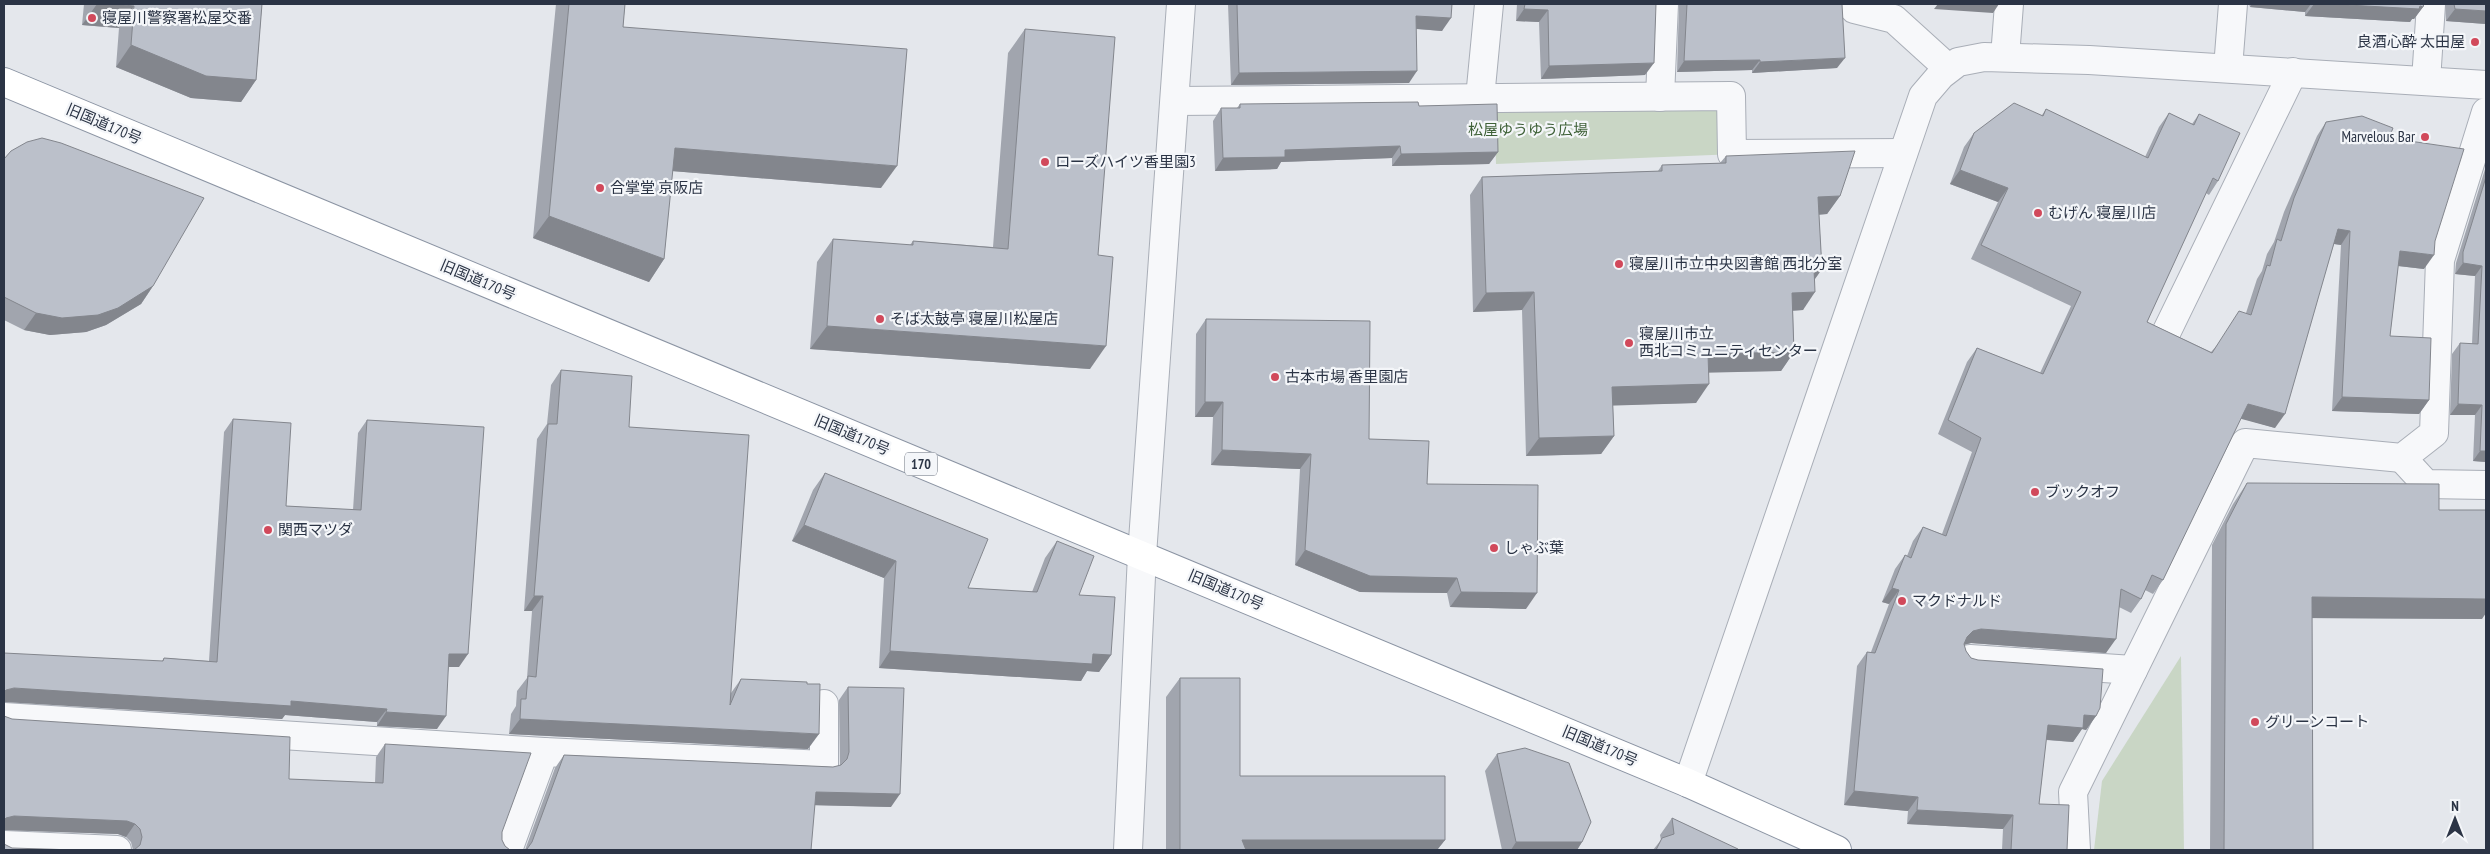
<svg xmlns="http://www.w3.org/2000/svg" width="2490" height="854" font-family="'PT Sans Narrow','Noto Sans JP',sans-serif">
  <style>
    .green { fill: #c9d6c5 }
    .lines { fill: none; stroke-linecap: round; stroke-linejoin: round }
    .minor-casing { stroke: #a9aeb7; stroke-width: 30 }
    .highway-casing { stroke: #8b94a3; stroke-width: 30 }
    .minor { stroke: #f7f8fa; stroke-width: 28 }
    .highway { stroke: #fff; stroke-width: 28 }
    .wall { fill: #a1a5ae }
    .shaded-wall { fill: #83868d }
    .building { fill: #bbc0ca; stroke: #83868d }
    .poi-dot { fill: #d1495b; stroke: #f4f6f9; stroke-width: 2 }
    .labels { text-anchor: middle; stroke-width: 4.5; stroke-linejoin: round; paint-order: stroke }
    .shield { fill: #f4f6f9; stroke: #676e7b; stroke-width: 1 }
    .shield-label { font-size: 14px; font-weight: bold; fill: #2b3445 }
    .poi-label { font-size: 15px; fill: #2b3445; stroke: #f4f6f9; text-anchor: start }
    .street-label { font-size: 15px; fill: #2b3445; stroke: #f4f6f9 }
    .park-label { font-size: 15px; fill: #3f6138; stroke: #f4f6f9 }
  </style>
  <rect width="100%" height="100%" fill="#e4e7ec"/>
  <g class="green">
    <path d="M1731 96 1736 154 1496 164 1494 98Z"/>
    <path d="M2181 656 2184 850H2094L2102 781Z"/>
  </g>
  <g class="lines">
    <g class="minor-casing">
      <g id="minor">
        <path d="M1854 4V9L1894 19 1948 68"/>
        <path d="M2005 57 2009 4"/>
        <path d="M2228 68 2233 4"/>
        <path d="M2426 81 2431 4"/>
        <path d="M1660 97 1664 4"/>
        <path d="M1480 98 1489 4"/>
        <path d="M1175 101 1731 96 1732 154 1903 153"/>
        <path d="M2166 333 2293 72"/>
        <path d="M2402 458 2426 484 2486 485"/>
        <path d="M1970 659 2133 670"/>
        <path d="M4 717 544 752 824 765V704"/>
        <path d="M1688 783 1923 96 1941 75 1958 62 1984 57 2089 60 2486 85"/>
        <path d="M4 845 117 850"/>
        <path d="M508 850 544 752"/>
        <path d="M1128 850 1142 555 1181 4"/>
        <path d="M2076 850 2073 792 2245 443 2402 458 2434 433 2440 260 2486 112"/>
      </g>
    </g>
    <g class="highway-casing">
      <path id="highway" d="M4 82 1688 783 1837 850"/>
    </g>
    <use href="#minor" class="minor"/>
    <use href="#highway" class="highway"/>
  </g>
  <g class="wall">
    <path d="M84 4H262L256 80 241 102 191 98 116 67 119 28 82 25Z"/>
    <path d="M556 4H625L623 27 881 188 672 171 664 259 649 282 533 238Z"/>
    <path d="M1228 4H1452L1442 31 1416 29 1409 83 1231 85Z"/>
    <path d="M1517 4H1656L1645 75 1541 79 1539 22 1516 21Z"/>
    <path d="M1679 4H1842L1837 68 1752 73V70L1677 72Z"/>
    <path d="M2249 4H2424L2423 7 2414 19H2412L2410 22 2305 16V12L2250 7Z"/>
    <path d="M2445 4H2486V24L2446 21Z"/>
    <path d="M1025 29 1098 255 1090 369 810 349 817 262 833 239 910 245 913 241 993 247 1008 53Z"/>
    <path d="M1240 104 1419 106 1498 152 1489 164 1392 166V158L1281 162 1277 169 1215 171 1213 121 1221 108H1237Z"/>
    <path d="M2046 109 2145 157 2159 127 2169 113 2192 124 2199 114 2218 181 2209 195 2206 193 2147 322 2211 352 2246 313 2257 279 2262 271 2267 254 2274 242 2284 212 2317 136 2326 122 2389 138 2424 269 2398 266 2390 336 2429 400 2419 414 2332 411 2341 245 2334 244 2275 428 2241 418 2163 580 2153 594 2145 590 2141 599 2131 613 2119 607 2106 653 1971 643 1964 645 1966 651 1971 658 2096 716 2086 730 2082 729 2073 742 2046 740 2039 804 2067 850H2002L2003 829 1907 824 1908 811 1844 805 1857 666 1867 652H1871L1889 604 1882 602 1895 569 1905 555 1907 556 1913 541 1923 527 1942 534 1972 452 1938 434 1967 362 1977 348 2040 373 2071 306 1971 259 1998 202 1950 184 1964 147 1974 133 2042 115Z"/>
    <path d="M1726 156 1840 196 1827 214 1819 215 1822 269 1815 279 1803 310 1793 311 1794 352 1781 371 1709 372 1696 403 1613 405 1614 436 1601 454 1526 456 1522 310 1473 312 1470 195 1482 177 1658 171 1662 165 1720 163Z"/>
    <path d="M4 159 153 286 141 304 106 325 86 332 50 335 24 330 4 320Z"/>
    <path d="M2486 166V462L2473 461 2475 415H2450L2452 354 2460 343 2472 344 2475 276 2455 274 2456 263Z"/>
    <path d="M1206 319 1369 439 1427 484 1526 609 1450 607 1447 593 1360 592 1295 565 1300 469 1211 465 1213 417H1195L1196 334Z"/>
    <path d="M561 370 629 427 731 693 741 679 808 749 509 734 511 714 516 706 517 691 527 678 532 611H524L537 439 547 424 551 385Z"/>
    <path d="M233 419 286 506 353 510 358 433 367 420 459 667H449L437 729 377 726V722L285 715 282 719 5 701 162 661 164 658 209 661 224 432Z"/>
    <path d="M825 473 968 588 1032 592 1045 558 1057 541 1079 595 1111 655 1099 672 1087 671 1081 681 879 668 884 578 792 541 813 490Z"/>
    <path d="M2247 483 2439 510 2482 619 2312 618 2313 850H2210L2212 545 2233 504Z"/>
    <path d="M1180 678 1240 776 1445 840 1437 850H1166V697Z"/>
    <path d="M848 687 891 807 815 805 525 850 555 768 564 755 833 767 840 766 839 700Z"/>
    <path d="M12 719 289 779 375 783 376 757 385 744 502 832V840L505 846 510 850H133L131 842 126 837 118 834 4 830Z"/>
    <path d="M1497 754 1582 842 1577 850H1502L1485 771Z"/>
    <path d="M1672 818 1738 850H1653L1661 840 1660 835Z"/>
  </g>
  <g class="shaded-wall">
    <path d="M97 4H113L134 6 119 28 82 25Z"/>
    <path d="M1921 4H1936L1935 5Z"/>
    <path d="M1938 4H1999L1993 13 1934 9Z"/>
    <path d="M2252 4H2311L2305 12 2250 7Z"/>
    <path d="M2314 4H2330L2423 7 2414 19H2412L2410 22 2305 16Z"/>
    <path d="M1524 9 1548 10 1539 22 1516 21Z"/>
    <path d="M2455 9 2486 11V24L2446 21Z"/>
    <path d="M1416 16 1451 18 1442 31 1407 28Z"/>
    <path d="M131 45 256 80 241 102 191 98 116 67Z"/>
    <path d="M1845 58 1837 68 1752 73 1760 62Z"/>
    <path d="M1760 60 1752 70 1677 72 1684 61Z"/>
    <path d="M1654 63 1645 75 1541 79 1549 66Z"/>
    <path d="M1417 71 1409 83 1231 85 1239 73Z"/>
    <path d="M1400 146 1392 158 1281 162 1277 169 1215 171 1223 158 1285 150Z"/>
    <path d="M675 148 897 166 881 188 659 170Z"/>
    <path d="M1498 152 1489 164 1392 166 1401 154Z"/>
    <path d="M1960 170 2008 188 1998 202 1950 184Z"/>
    <path d="M1840 196 1827 214 1806 215 1818 197Z"/>
    <path d="M549 216 664 259 649 282 533 238Z"/>
    <path d="M2338 229 2350 231 2341 245 2328 243Z"/>
    <path d="M2400 251 2434 255 2424 269 2390 265Z"/>
    <path d="M2463 263 2482 266 2475 276 2455 274Z"/>
    <path d="M1814 269H1822L1809 287Z"/>
    <path d="M153 286 141 304 106 325 86 332 50 335 24 330 36 313Z"/>
    <path d="M1534 292 1522 310 1473 312 1486 293Z"/>
    <path d="M1815 292 1803 310 1779 311 1792 293Z"/>
    <path d="M827 326 1106 346 1090 369 810 349Z"/>
    <path d="M1794 352 1781 371 1695 373 1708 354Z"/>
    <path d="M1709 384 1696 403 1600 406 1612 387Z"/>
    <path d="M2342 397 2429 400 2419 414 2332 411Z"/>
    <path d="M1205 402H1223L1213 417H1195Z"/>
    <path d="M2248 404 2285 414 2275 428 2238 418Z"/>
    <path d="M2458 404 2482 405 2475 415H2450Z"/>
    <path d="M1614 436 1601 454 1526 456 1539 438Z"/>
    <path d="M1222 450 1311 454 1300 469 1211 465Z"/>
    <path d="M2480 451H2486V462L2473 461Z"/>
    <path d="M804 525 896 561 884 578 792 541Z"/>
    <path d="M1305 550 1457 578 1447 593 1360 592 1295 565Z"/>
    <path d="M1892 588 1899 590 1889 604 1882 602Z"/>
    <path d="M1461 592 1537 593 1526 609 1450 607Z"/>
    <path d="M534 596H543L532 611H524Z"/>
    <path d="M2312 597 2486 599V613L2482 619 2298 618Z"/>
    <path d="M1981 629 2116 639 2106 653 1971 643 1963 645 1967 637 1973 631Z"/>
    <path d="M890 651 1093 654 1111 655 1099 672 1087 671 1081 681 879 668Z"/>
    <path d="M449 654H468L459 667H440Z"/>
    <path d="M14 688 291 701 387 709 377 722 285 715 282 719 4 702V692L6 690Z"/>
    <path d="M386 712 446 716 437 729 377 726Z"/>
    <path d="M2084 715 2096 716 2086 730 2082 729 2073 742 2038 739 2048 725Z"/>
    <path d="M520 719 819 734 808 749 509 734Z"/>
    <path d="M1854 791 1918 797 1908 811 1844 805Z"/>
    <path d="M816 792 900 794 891 807 806 805Z"/>
    <path d="M1917 810 2013 815 2003 829 1907 824Z"/>
    <path d="M14 816 127 821 135 824 126 837 118 834 4 830V820L6 818Z"/>
    <path d="M1242 840H1445L1437 850H1235Z"/>
    <path d="M1516 842H1582L1577 850H1511Z"/>
  </g>
  <g class="building">
    <path d="M113 4H262L256 80 206 76 131 45 134 6Z"/>
    <path d="M569 4H625L623 27 907 49 897 166 675 148 664 259 549 216Z"/>
    <path d="M1237 4H1452L1451 18 1416 16 1417 71 1239 73Z"/>
    <path d="M1525 4H1656L1654 63 1549 66 1548 10 1524 9Z"/>
    <path d="M1687 4H1842L1845 58 1760 62V60L1684 61Z"/>
    <path d="M2330 4H2424L2423 7 2420 6 2419 9Z"/>
    <path d="M2454 4H2486V11L2455 9Z"/>
    <path d="M1025 29 1115 37 1098 255 1113 257 1106 346 827 326 833 239 913 245V241L1008 249Z"/>
    <path d="M1418 102 1419 106 1497 104 1498 152 1401 154 1400 146 1285 150V157L1223 158 1221 108H1240V104Z"/>
    <path d="M2014 103 2043 116 2046 109 2148 158 2169 113 2194 125 2199 114 2240 133 2218 181 2213 178 2147 322 2212 353 2239 311 2251 315 2267 265 2270 266 2277 239 2281 241 2294 198 2326 122 2362 116 2393 128 2389 138 2464 149 2435 241 2434 255 2400 251 2390 336 2431 338 2429 400 2342 397 2350 231 2338 229 2285 414 2248 404 2163 580 2152 575 2141 599 2121 589 2116 639 1981 629 1973 631 1967 637 1964 644 1966 651 1971 658 1978 660 2103 669 2100 708 2096 716 2084 715 2083 728 2048 725 2039 804 2069 805 2067 850H2011L2013 815 1917 810 1918 797 1854 791 1867 652 1875 653 1899 590 1892 588 1905 555 1911 558 1923 527 1946 536 1981 438 1948 420 1977 348 2043 374 2081 292 1981 245 2008 188 1960 170 1974 133Z"/>
    <path d="M42 138 61 143 204 198 153 286 118 308 98 315 62 318 36 313 4 297V159L11 151 27 142Z"/>
    <path d="M1855 151 1840 196 1818 197 1822 269H1814L1815 292 1792 293 1794 352 1708 354 1709 384 1612 387 1614 436 1539 438 1534 292 1486 293 1482 177 1662 171V165L1726 163V156Z"/>
    <path d="M2486 177V451H2480L2482 405 2458 404 2460 343 2478 344 2482 266 2463 263V252Z"/>
    <path d="M1206 319 1370 321 1369 439 1429 441 1427 484 1538 485 1537 593 1461 592 1457 578 1370 576 1305 550 1311 454 1222 450 1223 402H1205Z"/>
    <path d="M561 370 632 376 629 427 749 435 730 705 741 679 807 682V684H820L819 734 520 719 521 699H526L528 676 536 677 543 596H534L548 424H557Z"/>
    <path d="M233 419 291 423 286 506 361 510 367 420 484 427 468 654H449L446 716 386 712 387 709 291 701V706L14 688 6 690 4 692V653L163 661 164 658 217 662Z"/>
    <path d="M825 473 988 539 968 588 1037 592 1057 541 1094 556 1079 595 1115 597 1111 655 1093 654 1092 664 890 651 896 561 804 525Z"/>
    <path d="M2247 483 2439 484V510H2486V599L2312 597 2313 850H2224L2226 524Z"/>
    <path d="M1180 678H1240V776H1445V840H1242L1246 850H1180Z"/>
    <path d="M848 687 904 688 900 794 816 792 811 850H524L527 849 532 842 564 755 833 767 841 765 847 759 849 752Z"/>
    <path d="M4 716 12 719 290 737 289 779 383 783 385 744 531 753 502 832V840L505 846 510 850H134L140 845 142 837 140 829 135 824 127 821 14 816 6 818 4 820Z"/>
    <path d="M1525 748 1569 763 1591 822 1582 842H1516L1497 754Z"/>
    <path d="M1672 818 1738 849V850H1656L1662 838 1674 834Z"/>
    <path d="M4 844 12 848 75 850H4Z"/>
  </g>
  <g class="poi-dot">
    <circle cx="92" cy="18" r="5"/>
    <circle cx="2475" cy="42" r="5"/>
    <circle cx="2425" cy="137" r="5"/>
    <circle cx="1045" cy="162" r="5"/>
    <circle cx="600" cy="188" r="5"/>
    <circle cx="2038" cy="213" r="5"/>
    <circle cx="1619" cy="264" r="5"/>
    <circle cx="880" cy="319" r="5"/>
    <circle cx="1629" cy="343" r="5"/>
    <circle cx="1275" cy="377" r="5"/>
    <circle cx="2035" cy="492" r="5"/>
    <circle cx="268" cy="530" r="5"/>
    <circle cx="1494" cy="548" r="5"/>
    <circle cx="1902" cy="601" r="5"/>
    <circle cx="2255" cy="722" r="5"/>
  </g>
  <g class="labels">
    <rect class="shield" x="905" y="452.5" width="32" height="23" rx="4"/>
    <g class="shield-label">
      <text x="921" y="469">170</text>
    </g>
    <g class="poi-label">
      <text x="102" y="23">寝屋川警察署松屋交番</text>
      <text x="2465" y="47" text-anchor="end">良酒心酔 太田屋</text>
      <text x="2415" y="142" text-anchor="end">Marvelous Bar</text>
      <text x="1055" y="167">ローズハイツ香里園3</text>
      <text x="610" y="193">合掌堂 京阪店</text>
      <text x="2048" y="218">むげん 寝屋川店</text>
      <text x="1629" y="269">寝屋川市立中央図書館 西北分室</text>
      <text x="890" y="324">そば太鼓亭 寝屋川松屋店</text>
      <text x="1639" y="339">寝屋川市立<tspan x="1639" dy="17">西北コミュニティセンター</tspan></text>
      <text x="1285" y="382">古本市場 香里園店</text>
      <text x="2045" y="497">ブックオフ</text>
      <text x="278" y="535">関西マツダ</text>
      <text x="1504" y="553">しゃぶ葉</text>
      <text x="1912" y="606">マクドナルド</text>
      <text x="2265" y="727">グリーンコート</text>
    </g>
    <g class="street-label">
      <text transform="translate(104 124) rotate(23)" y="5">旧国道170号</text>
      <text transform="translate(478 280) rotate(23)" y="5">旧国道170号</text>
      <text transform="translate(852 435) rotate(23)" y="5">旧国道170号</text>
      <text transform="translate(1226 590) rotate(23)" y="5">旧国道170号</text>
      <text transform="translate(1600 746) rotate(23)" y="5">旧国道170号</text>
    </g>
    <g class="park-label">
      <text x="1528" y="135">松屋ゆうゆう広場</text>
    </g>
  </g>
  <rect width="2490" height="854" fill="none" stroke="#2b3445" stroke-width="10"/>
  <g transform="translate(2455 819)" stroke="#f4f6f9" stroke-width="4" paint-order="stroke">
  <path d="M0-4L9 19L0 12L-9 19Z" fill="#2b3445"/>
  <text y="-8" font-size="14" font-weight="bold" text-anchor="middle" fill="#2b3445">N</text>
  </g>
</svg>
